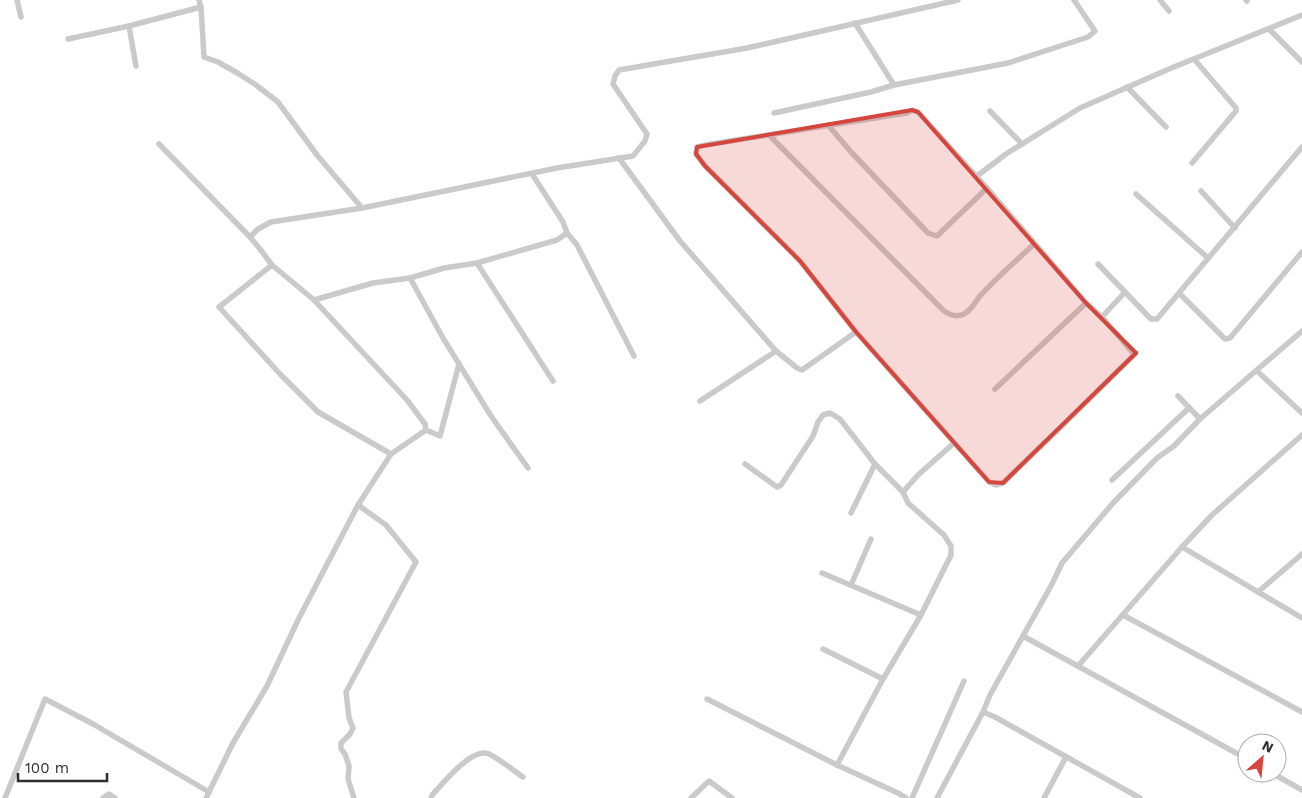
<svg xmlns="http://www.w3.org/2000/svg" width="1302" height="798" font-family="'Work Sans',sans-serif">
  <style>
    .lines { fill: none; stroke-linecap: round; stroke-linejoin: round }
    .minor { stroke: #cacaca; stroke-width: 5.5 }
    .marked { fill: #d5473e; fill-opacity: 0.2; stroke: #d5473e; stroke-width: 4; stroke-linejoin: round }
  </style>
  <rect width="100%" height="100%" fill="#fff"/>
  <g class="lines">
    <g class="minor">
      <path d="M17 0 21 17"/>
      <path d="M199 0 201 7 204 57 218 62 239 74 256 85 278 102 317 155 362 208"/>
      <path d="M1160 0 1169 11"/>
      <path d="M1246 0 1247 1"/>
      <path d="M855 23 894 85"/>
      <path d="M129 26 136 66"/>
      <path d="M1269 29 1302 62"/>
      <path d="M68 39 129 26 201 7"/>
      <path d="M1127 87 1166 127"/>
      <path d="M912 110 918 112 987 188 1086 303 1102 317 1133 353H1136L1069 419 1003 483 996 485 989 482 856 332 800 261 705 166 696 154 697 147 705 145 907 113Z"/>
      <path d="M990 111 1022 144"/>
      <path d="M774 113 871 92 894 85 1008 63 1088 37 1095 31 1074 0"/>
      <path d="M828 125 852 153 928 233 937 236 987 188"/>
      <path d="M769 135 943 310C949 315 956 318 964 314 972 310 975 302 980 296 996 278 1016 261 1034 244"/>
      <path d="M159 144 250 237 260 249 272 265 314 300 407 400 425 424 426 430 391 454 358 505 299 618 267 686 233 743 206 798"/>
      <path d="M619 158 680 241 776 351 797 368 802 370 856 332"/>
      <path d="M1192 163 1236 111V108L1194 59"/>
      <path d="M532 174 563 222 567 233 577 245 634 356"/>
      <path d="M977 176 1006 154 1080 108 1169 69 1302 15"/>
      <path d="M1201 191 1235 228"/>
      <path d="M1136 194 1208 258"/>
      <path d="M250 237 258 229 271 222 362 208 557 168 633 156 645 141 647 134 613 84 615 76 619 70 747 48 958 0"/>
      <path d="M477 263 553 381"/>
      <path d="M1098 264 1151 319H1157L1302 147"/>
      <path d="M272 265 219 307 280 374 318 412 391 454"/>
      <path d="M410 278 443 338 491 416 528 468"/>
      <path d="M1179 293 1225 339 1230 338 1302 252"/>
      <path d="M314 300 373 283 410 278 444 268 477 263 557 240 567 233"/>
      <path d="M1102 317 1125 292"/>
      <path d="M1257 371 1302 413"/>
      <path d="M995 389 1086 303"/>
      <path d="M1178 396 1200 419"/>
      <path d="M700 401 776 351"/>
      <path d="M426 430 440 436 459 364"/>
      <path d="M745 464 777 487 781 485 813 436 818 422 823 415 830 413 840 419 875 464 903 492 908 503 944 535 951 546V555L921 615 883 679 837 765"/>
      <path d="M1112 480 1189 408"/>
      <path d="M903 492 918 475 954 443"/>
      <path d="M851 513 875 464"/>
      <path d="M1182 547 1302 618"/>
      <path d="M822 573 921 615"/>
      <path d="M851 585 871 539"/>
      <path d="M1258 592 1302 554"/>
      <path d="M1123 615 1302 712"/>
      <path d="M1023 636 1247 759"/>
      <path d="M823 649 883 679"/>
      <path d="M1078 666 1182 547 1212 515 1302 435"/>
      <path d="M707 699 837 765 900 794 906 798"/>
      <path d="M983 712 995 717 1140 798"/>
      <path d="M1272 773 1302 790"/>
      <path d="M5 798 45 699 93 724 209 792"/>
      <path d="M103 798 109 794 115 798"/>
      <path d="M354 798 348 779 349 766 345 754 341 749V743L350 734 353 728 349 718 346 692 416 562 386 525 358 505"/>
      <path d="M431 798 433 794C444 782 472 747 489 754 498 758 514 771 523 777"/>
      <path d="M691 798 709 781 732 798"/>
      <path d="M912 798 964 681"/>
      <path d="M937 798 983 712 990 695 1052 584 1062 563 1113 503 1157 458 1174 446 1200 419 1302 331"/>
      <path d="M1044 798 1066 757"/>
    </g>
  </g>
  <path class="marked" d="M912 110 918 112 1086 303 1136 353 1003 483 989 482 856 332 800 261 705 166 696 154 697 147Z"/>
  <g transform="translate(1262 758) rotate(27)"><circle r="24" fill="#ffffff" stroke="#ababab"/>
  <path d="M0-4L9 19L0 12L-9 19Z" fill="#d5473e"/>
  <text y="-8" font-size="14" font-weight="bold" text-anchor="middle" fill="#2d2d2d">N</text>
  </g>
  <path d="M18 773v8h89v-8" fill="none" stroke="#2d2d2d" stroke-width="2.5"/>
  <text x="25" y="773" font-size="15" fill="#2d2d2d" stroke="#ffffff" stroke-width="4" paint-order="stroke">100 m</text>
</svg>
